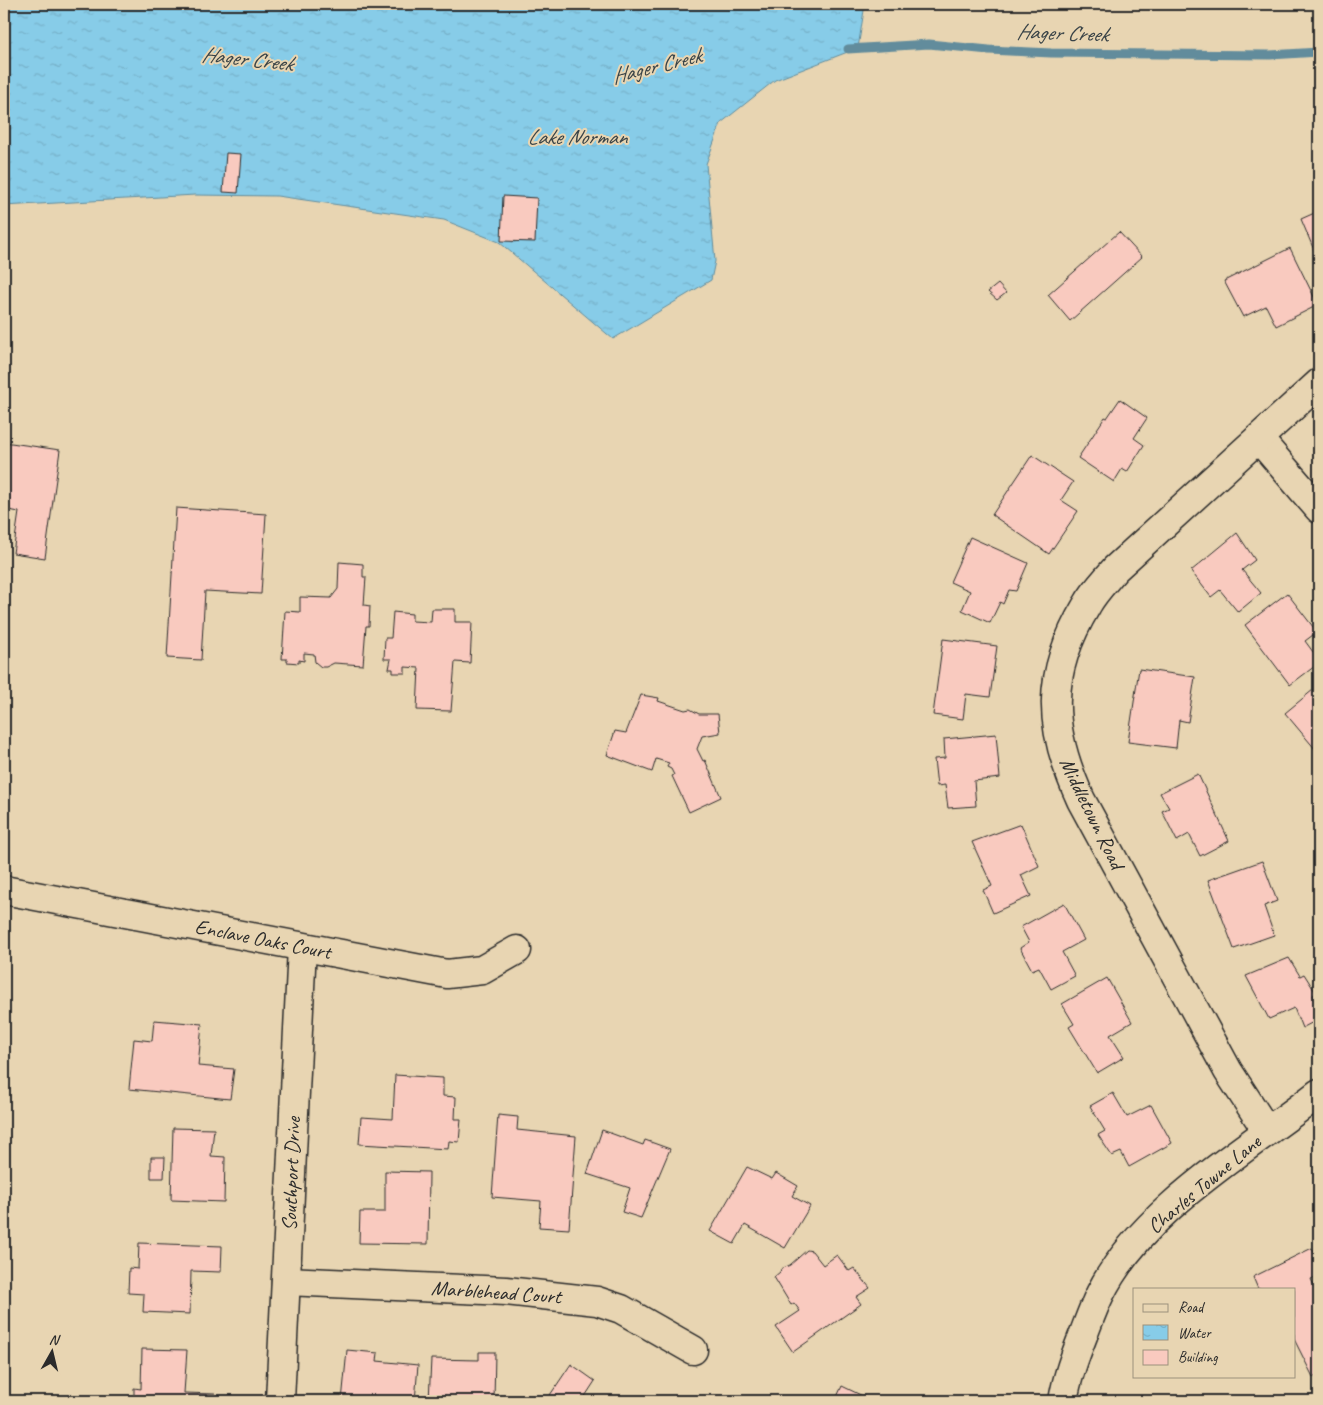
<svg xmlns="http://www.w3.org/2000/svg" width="1323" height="1405" font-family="Caveat,sans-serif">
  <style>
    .water { fill: url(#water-ripples); stroke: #628c9c }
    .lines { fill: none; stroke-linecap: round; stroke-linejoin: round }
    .stream { stroke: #628c9c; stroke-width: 9 }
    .building { fill: #f9cabf; stroke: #2b2b2b }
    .minor-casing { stroke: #2b2b2b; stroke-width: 31 }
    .minor { stroke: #e8d5b2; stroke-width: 28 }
    .labels { text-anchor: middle; stroke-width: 4; stroke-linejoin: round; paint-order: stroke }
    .street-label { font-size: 21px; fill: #2b2b2b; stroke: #e8d5b2 }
    .water-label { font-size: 22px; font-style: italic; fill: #394347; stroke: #e8d5b2 }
  </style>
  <defs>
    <pattern id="water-ripples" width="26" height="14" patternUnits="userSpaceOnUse" patternTransform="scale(1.25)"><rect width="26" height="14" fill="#87cce8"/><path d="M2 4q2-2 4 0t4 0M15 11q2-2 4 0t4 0" fill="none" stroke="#75afc7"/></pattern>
  </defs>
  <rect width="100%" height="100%" fill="#e8d5b2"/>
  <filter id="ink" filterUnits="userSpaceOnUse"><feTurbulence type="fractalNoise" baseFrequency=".02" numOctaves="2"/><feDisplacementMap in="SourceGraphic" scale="10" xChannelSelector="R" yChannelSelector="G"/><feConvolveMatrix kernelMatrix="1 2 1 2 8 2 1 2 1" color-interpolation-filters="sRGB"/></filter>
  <g filter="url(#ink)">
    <path class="water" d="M4 4H865L858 48 775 80 721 123 706 164 715 261 711 280 613 339 499 242 444 220 277 196 195 195 4 206Z"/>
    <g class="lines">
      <path class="stream" d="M848 49 929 44 989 50 1051 53 1270 55 1319 52"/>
    </g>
    <g class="building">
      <path d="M226 153 241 154 238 193 223 192Z"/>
      <path d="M503 196 537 198 535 242 501 241Z"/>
      <path d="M1319 211V262L1301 219Z"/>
      <path d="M1119 232 1142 257 1070 321 1048 295Z"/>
      <path d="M1290 248 1318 305 1276 326 1266 306 1243 317 1224 281Z"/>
      <path d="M998 284 1006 293 997 300 988 292Z"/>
      <path d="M1120 399 1147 418 1134 438 1144 445 1127 472 1122 469 1114 482 1078 458 1105 417 1107 418Z"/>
      <path d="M4 442 60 450 45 558 13 553 19 512 4 509Z"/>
      <path d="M1032 455 1073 482 1061 500 1078 511 1049 554 992 515Z"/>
      <path d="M176 508 266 514 261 594 205 591 201 660 167 658Z"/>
      <path d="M1237 533 1255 560 1242 570 1261 593 1238 612 1220 590 1211 597 1191 571Z"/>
      <path d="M970 537 1028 563 1016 591 1009 590 1003 604 1000 602 990 623 962 610 970 591 950 582Z"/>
      <path d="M339 562 363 564V577H366L364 605 370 606 369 626H366L363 665 334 663 326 667H321L315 662 314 654 304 653V661L299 660V663L287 662V659H282L285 611 300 612V597L331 598 338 589Z"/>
      <path d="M1287 593 1317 632 1305 641 1319 660V663L1290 685 1245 625Z"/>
      <path d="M432 609H455V622H472L470 663 455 662 451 711 417 710 419 668 405 667V673H393V669H389L391 659H384L385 638H391L393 612 412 614V621L431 622Z"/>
      <path d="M943 639 997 646 990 697 966 694 963 719 933 715Z"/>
      <path d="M1139 669 1195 677 1188 722 1179 720 1176 748 1128 742Z"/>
      <path d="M1319 685V747L1316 750 1285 713Z"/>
      <path d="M641 695 659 698 658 701 685 710 690 709 699 714H718L720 733 702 736 697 749 703 761 705 760 721 797 689 812 672 776 674 775 671 769 667 767 669 763 656 759 652 772 607 755 615 731 626 733Z"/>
      <path d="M996 734 1000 778 974 781 976 806 948 808 945 785 937 786 934 759 945 758 944 739Z"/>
      <path d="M1198 774 1229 841 1200 856 1189 834 1177 841 1162 811 1169 808 1160 793Z"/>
      <path d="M1021 824 1039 866 1021 875 1031 896 993 913 983 890 992 886 972 842Z"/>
      <path d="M1262 861 1277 901 1264 906 1274 935 1234 949 1208 880Z"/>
      <path d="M1064 903 1084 940 1062 952 1075 976 1051 989 1039 967 1032 970 1020 948 1029 942 1021 927Z"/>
      <path d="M1289 958 1300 976 1304 974 1316 993 1313 995 1319 1007V1019L1302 1028 1294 1008 1269 1019 1246 976Z"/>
      <path d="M1107 978 1132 1022 1110 1035 1124 1057 1097 1073 1069 1027 1074 1024 1062 1004Z"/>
      <path d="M154 1020 202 1024 198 1066 234 1069 230 1099 129 1089 134 1039 152 1041Z"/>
      <path d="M395 1075 443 1078V1096L456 1097 455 1119H461L459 1142 449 1141 448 1149 359 1144 361 1117 393 1119Z"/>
      <path d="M1113 1093 1127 1117 1151 1105 1172 1143 1129 1167 1121 1152 1112 1156 1098 1135 1105 1131 1090 1106Z"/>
      <path d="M498 1115 518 1117 517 1130 576 1136 569 1229 539 1227 541 1201 492 1197Z"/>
      <path d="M173 1128 214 1129 211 1156 225 1157 224 1202 171 1200Z"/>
      <path d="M602 1130 643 1145 645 1140 670 1149 641 1218 622 1212 630 1188 587 1174Z"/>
      <path d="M151 1157H165L164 1178H151Z"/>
      <path d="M747 1167 772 1179 776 1173 798 1186 792 1196 810 1206 785 1248 745 1225 734 1244 710 1231Z"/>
      <path d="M385 1171 429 1172 428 1244 359 1243 360 1212H385Z"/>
      <path d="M139 1243 222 1246 221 1272 191 1271 190 1314 143 1312 144 1294 128 1293 129 1268 138 1269Z"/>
      <path d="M1312 1248 1319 1264V1276L1311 1279 1315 1288 1319 1286V1374L1313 1377 1294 1339V1289H1258L1253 1277Z"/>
      <path d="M807 1250 812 1251 823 1265 837 1255 849 1271 854 1268 870 1288 856 1297 861 1304 793 1352 776 1327 800 1311 794 1303 791 1305 774 1277 780 1272 781 1269 790 1265Z"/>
      <path d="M142 1349 187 1350 184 1393 215 1394 214 1401H134V1388L141 1389Z"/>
      <path d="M347 1350 378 1353 377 1361 418 1365 415 1401H342Z"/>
      <path d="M479 1352H495L494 1401H429L431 1359 479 1360Z"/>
      <path d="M571 1364 595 1381 582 1401H546Z"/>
      <path d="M842 1386 873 1401H835Z"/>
    </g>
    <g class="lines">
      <g class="minor-casing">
        <g id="minor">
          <path d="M1259 439 1319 509"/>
          <path d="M4 890 447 974 482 970 517 950"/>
          <path d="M1267 1131 1228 1071 1081 800C1048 728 1045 675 1087 605 1094 592 1106 580 1115 569L1319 383"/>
          <path d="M286 1281 506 1291 597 1301 621 1309 693 1350"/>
          <path d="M280 1401 302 947"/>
          <path d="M1063 1401C1067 1377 1075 1356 1084 1333 1089 1320 1094 1306 1100 1294 1142 1209 1247 1150 1319 1093"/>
        </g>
      </g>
      <use href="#minor" class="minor"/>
    </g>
  </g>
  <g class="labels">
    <g class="street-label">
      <text transform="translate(1092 813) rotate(64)" y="7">Middletown Road</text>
      <text transform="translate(263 939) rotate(11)" y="7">Enclave Oaks Court</text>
      <text transform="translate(291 1174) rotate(-88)" y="7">Southport Drive</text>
      <text transform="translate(1204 1184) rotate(-40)" y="7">Charles Towne Lane</text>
      <text transform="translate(496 1292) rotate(4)" y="7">Marblehead Court</text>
    </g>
    <g class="water-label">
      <text transform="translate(1062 32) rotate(2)" y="8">Hager Creek</text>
      <text transform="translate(247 58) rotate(6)" y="8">Hager Creek</text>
      <text transform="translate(656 65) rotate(-14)" y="8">Hager Creek</text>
      <text x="577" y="144">Lake Norman</text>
    </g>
  </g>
  <rect width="1323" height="1405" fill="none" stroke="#e8d5b2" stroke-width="20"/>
  <rect x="10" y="10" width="1303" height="1385" fill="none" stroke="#2b2b2b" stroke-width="2" filter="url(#ink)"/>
  <rect x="1133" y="1288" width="162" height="90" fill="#e8d5b2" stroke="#9c917c"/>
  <rect x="1143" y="1304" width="25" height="8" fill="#e8d5b2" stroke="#9c917c"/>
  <text x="1178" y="1312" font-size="15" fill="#2b2b2b">Road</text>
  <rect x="1143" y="1325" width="25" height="15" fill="url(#water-ripples)" stroke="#9c917c"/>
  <text x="1178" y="1338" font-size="15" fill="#2b2b2b">Water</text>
  <rect x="1143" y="1350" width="25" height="15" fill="#f9cabf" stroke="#9c917c"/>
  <text x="1178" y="1362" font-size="15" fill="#2b2b2b">Building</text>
  <g transform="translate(52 1352) rotate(8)" stroke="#e8d5b2" stroke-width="4" paint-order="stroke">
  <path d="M0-4L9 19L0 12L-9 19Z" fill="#2b2b2b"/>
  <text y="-8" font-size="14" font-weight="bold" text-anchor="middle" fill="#2b2b2b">N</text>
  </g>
</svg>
